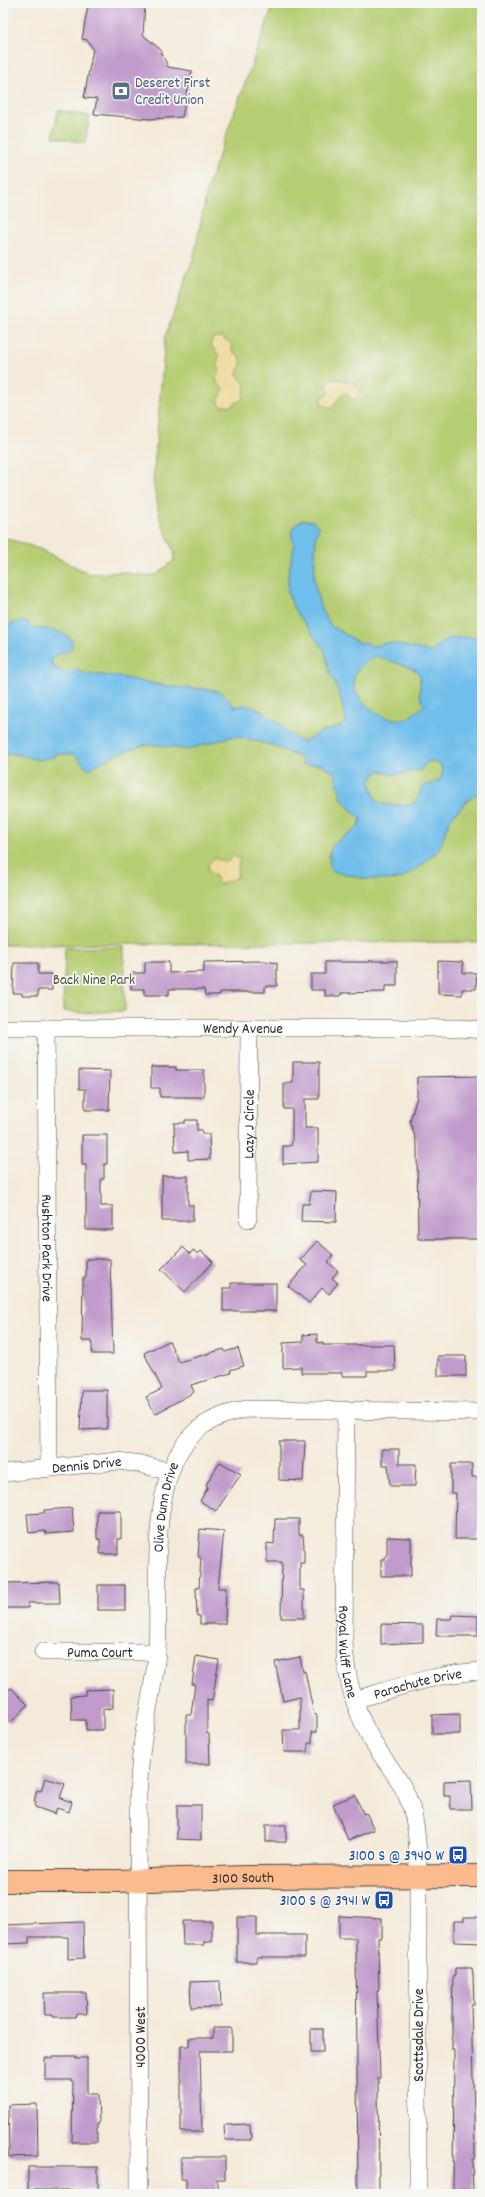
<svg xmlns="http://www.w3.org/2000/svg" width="485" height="2197" font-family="Dekko,sans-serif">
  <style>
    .green { fill: #b6ce73; stroke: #707c4f }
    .sand { fill: #eeda9e; stroke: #8c8264 }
    .water { fill: #70beeb; stroke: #4e748b; fill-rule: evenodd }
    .building { fill: #c19bcc }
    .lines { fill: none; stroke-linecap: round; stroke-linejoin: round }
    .minor-casing { stroke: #494845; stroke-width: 18 }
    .major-casing { stroke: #494845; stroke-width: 24 }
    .minor { stroke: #fff; stroke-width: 17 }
    .major { stroke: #fbbb8d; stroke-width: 22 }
    .labels { text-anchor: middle; stroke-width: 3.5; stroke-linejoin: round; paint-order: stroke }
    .service-label { font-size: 15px; fill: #4e5e75; stroke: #f6f6f2; text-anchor: start }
    .park-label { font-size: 15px; fill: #4e543d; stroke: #f6f6f2 }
    .street-label { font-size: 15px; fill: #2b2b2b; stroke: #f6f6f2 }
    .transit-label { font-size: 15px; fill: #164399; stroke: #f6f6f2; text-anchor: end }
  </style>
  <rect width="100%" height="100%" fill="#f6f6f2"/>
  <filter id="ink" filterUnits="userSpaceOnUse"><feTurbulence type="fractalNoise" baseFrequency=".025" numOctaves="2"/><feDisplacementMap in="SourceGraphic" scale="8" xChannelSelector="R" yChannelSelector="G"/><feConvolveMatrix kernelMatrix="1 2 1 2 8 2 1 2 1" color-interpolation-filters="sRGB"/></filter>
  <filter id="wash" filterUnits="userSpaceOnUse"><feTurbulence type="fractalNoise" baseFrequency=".012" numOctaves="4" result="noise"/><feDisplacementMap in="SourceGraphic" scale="16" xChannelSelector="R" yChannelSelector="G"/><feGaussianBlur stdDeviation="0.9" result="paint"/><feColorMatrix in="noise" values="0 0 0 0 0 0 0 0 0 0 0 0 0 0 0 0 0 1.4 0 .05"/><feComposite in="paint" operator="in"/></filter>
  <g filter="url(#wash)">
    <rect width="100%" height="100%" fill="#f4ead9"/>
    <g class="green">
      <path d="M274 3H482V942L3 945V537L40 549 90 574 122 572 145 576 156 575 174 560V552L160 519 153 482 165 337 194 256 208 185Z"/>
      <path d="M58 110 90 116 85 143 53 137Z"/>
      <path d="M124 947 125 1011 80 1013 63 1011 65 948Z"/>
    </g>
    <g class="sand">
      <path d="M215 337H222L231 343 233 352 239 356 242 362 236 375 245 384 244 398 231 406H221L218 401 224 389 217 383 216 377 220 370 217 365 219 355 211 345 212 339Z"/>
      <path d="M332 379C342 379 355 381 360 390L356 399 353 400 346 393 342 394 332 408 322 405 321 398 329 393 327 384Z"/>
      <path d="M234 856 240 859 237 870 238 877 219 885 215 876 208 871V865L213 858 227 862Z"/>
    </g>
    <path class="water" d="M302 520 313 521 319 527 316 537 314 579 320 606 331 626 358 642 375 646 385 643 396 644 431 652C436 650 436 646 440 643 452 635 468 636 482 639V791L467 801 453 816 448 823 440 848 436 852 421 866 402 878 391 880 366 879 331 871C321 831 356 843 361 819L350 809 342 799 334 772 320 764 303 765 301 758 272 745 234 736 186 750 160 745H144L118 754 88 769 74 754H57L55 757 38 760 16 754H3V663L7 647 3 641V627L17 622H28L29 626C44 631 59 627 72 640V648C66 655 58 651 52 659V666L64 672 72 673 77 668 85 674 115 676 165 686 214 690 223 694 235 707 244 705 255 707 281 725 289 734 301 741H305L320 732 338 727 346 722V717L337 688 329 671 325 651 294 609 288 593V576L294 546 291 533 294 526ZM377 656 416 670 420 676V697L424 705C419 710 411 717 404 719 378 724 335 687 363 664 368 660 371 658 377 656ZM432 761 441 765 443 773 439 781 423 786 416 801 408 806 381 804 376 800 370 782 379 770 391 775 421 770 426 763Z"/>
    <g id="blocks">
      <g class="building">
        <path d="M94 3H145L143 35 160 49 168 67 192 71 182 117 150 119 94 114 97 99 84 98 93 49 87 40 82 39 88 5 93 6Z"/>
        <path d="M265 961 277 963V986H265V992H220V995H205L204 989H169V995H144V989H131V973H145V962H169V973L204 972V962Z"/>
        <path d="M369 961H397V986H385V992L341 993V996H325V990H311V974H325V962H370Z"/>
        <path d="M438 961 463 962V973H477L476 989H462V995L438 994Z"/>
        <path d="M14 963H38V974H52V990H38V996H22V993H13Z"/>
        <path d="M293 1062H319V1099H305V1128H318V1162L283 1164V1146H291L292 1142V1109H284V1083H293Z"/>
        <path d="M151 1067H176V1070H204V1097H160V1088H151Z"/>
        <path d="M79 1070 110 1071 109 1110H85V1089H79Z"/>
        <path d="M482 1076V1239H418L417 1145 410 1121 417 1097V1077Z"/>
        <path d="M185 1120H197V1130H202V1134H209L210 1159 188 1160V1151L175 1152 174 1123H185Z"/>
        <path d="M82 1135H107V1164H104V1179H101V1206H113V1230H86V1165H82Z"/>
        <path d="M162 1176H188V1205H193V1221H162Z"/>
        <path d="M311 1191 337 1192 336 1222 301 1221 302 1204H309Z"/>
        <path d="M317 1241 333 1255 328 1262 338 1271 332 1278 338 1283 329 1294 322 1288 309 1303 288 1286 307 1265 300 1260Z"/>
        <path d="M183 1247 190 1254 193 1250 198 1254 201 1251 213 1262 185 1292 161 1269Z"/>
        <path d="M86 1259H110L113 1354H92V1341H82L83 1278H86Z"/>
        <path d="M231 1283H276V1311H223V1288H231Z"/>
        <path d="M317 1334V1343L323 1342V1345H394L395 1371H367V1376H342V1373H301V1367L283 1368V1343L303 1342V1335Z"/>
        <path d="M169 1341 179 1362 224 1349 225 1352 238 1348 244 1366 230 1370 231 1373 191 1385 194 1392 155 1414 146 1397 162 1389 144 1353Z"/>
        <rect x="438" y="1356" width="28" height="20"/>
        <path d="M82 1390H107V1429L80 1430Z"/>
        <path d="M279 1441H305L303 1481 279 1480Z"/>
        <path d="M382 1449H399V1464H416L415 1486H390L388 1465H382Z"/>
        <path d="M220 1462 241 1474 216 1511 200 1501 208 1487 206 1485Z"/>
        <path d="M451 1464H472V1477H482V1527L478 1526V1539H455L456 1493H451Z"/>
        <path d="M72 1508 74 1532 46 1534 45 1531 29 1533 27 1514 44 1513V1510Z"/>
        <path d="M97 1511H121V1539H118V1554H100V1539H97Z"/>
        <path d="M275 1519H299V1535H303L304 1546V1563H300V1590H304V1618H281L282 1562H267V1543L274 1544Z"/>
        <path d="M200 1529 224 1531 218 1588H226L225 1624H200V1616H197L196 1588H199L201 1558 198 1557Z"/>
        <path d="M387 1537 411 1538V1576H381V1559H385V1556H387Z"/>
        <path d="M59 1582 60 1603H28V1608H3V1583Z"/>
        <rect x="98" y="1585" width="27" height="25"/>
        <path d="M452 1615 478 1616V1636H436L437 1619H451Z"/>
        <path d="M381 1624 423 1625V1642L381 1644Z"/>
        <path d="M196 1656 219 1660 212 1701 207 1700V1734H209L210 1764H186V1715H191L195 1684H192Z"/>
        <path d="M300 1657 303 1672 305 1671 314 1715H317V1732H312V1743H308V1752H284L283 1730H300V1697L283 1701 275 1662Z"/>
        <path d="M11 1688 28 1705 10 1723 3 1716V1695Z"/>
        <path d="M113 1689V1708L103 1709V1730H86V1720H72L71 1696 85 1695V1690Z"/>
        <path d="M460 1714V1734H432V1715Z"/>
        <path d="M45 1778 65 1784 60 1798 72 1802 69 1812 57 1808 55 1814 35 1807 36 1802H34L37 1790 41 1791Z"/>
        <path d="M471 1780 472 1809H450V1796H444V1781Z"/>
        <path d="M355 1795 363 1813 367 1814 374 1830 348 1840 333 1804Z"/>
        <path d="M177 1805H201V1840L177 1839Z"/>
        <rect x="266" y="1825" width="20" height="17"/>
        <path d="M339 1916 382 1918V1938H378L379 1991H377L380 2078H378L379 2193H358L356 1938H339Z"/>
        <path d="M237 1917H257V1935H305V1957H257V1962H237Z"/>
        <path d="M464 1917H482V1943L454 1942V1921H464Z"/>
        <path d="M182 1921H212V1942H204V1945H183Z"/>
        <path d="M83 1922 84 1958 68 1959V1937H29V1943L3 1944V1925Z"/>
        <path d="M455 1968H472L473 1976 474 2005H471L475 2151 474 2159H472L473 2194H453L454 2050H452V2016L453 1976H455Z"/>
        <path d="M220 1981 221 2007 191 2008 190 1982Z"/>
        <path d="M44 1993H86L87 2014H76V2017H53V2015H45Z"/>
        <path d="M213 2028H232V2051H200L202 2132H181V2046H189V2038H213Z"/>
        <rect x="311" y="2029" width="12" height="23"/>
        <path d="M53 2056H76V2058H87V2094H98L99 2124H97V2142H72L73 2080H45V2058H53Z"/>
        <path d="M37 2104 38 2156 9 2157 8 2105Z"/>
        <path d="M250 2124 251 2140H225L224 2125Z"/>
        <path d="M181 2157H225V2179H217V2194H186V2179H181Z"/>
        <rect x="28" y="2167" width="70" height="23"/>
      </g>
    </g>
  </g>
  <g filter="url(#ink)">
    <use href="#blocks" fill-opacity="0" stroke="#494845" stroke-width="1"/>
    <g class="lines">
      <g class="minor-casing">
        <g id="minor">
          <path id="s1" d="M3 1028H459L482 1030"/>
          <path id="s2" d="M46 1028 49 1468"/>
          <path id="s3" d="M248 1219 249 1028"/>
          <path id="s4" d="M346 1411 344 1643C346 1680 356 1715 376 1747 387 1764 402 1781 409 1801 418 1825 418 1852 418 1877V2194"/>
          <path id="s5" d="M3 1473 118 1461 141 1464 170 1472"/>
          <path id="s6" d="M43 1652H157"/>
          <path id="s7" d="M354 1700C396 1688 438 1673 482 1671"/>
          <path id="s8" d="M139 2194 138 1793C140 1773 140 1753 144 1733 148 1706 155 1679 157 1652 161 1589 145 1480 194 1433 208 1419 227 1413 246 1409L482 1412"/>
        </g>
      </g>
      <g class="major-casing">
        <g id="major">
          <path id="s9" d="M3 1881H118L245 1877 482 1876"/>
        </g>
      </g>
      <use href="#minor" class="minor"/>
      <use href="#major" class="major"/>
    </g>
  </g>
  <defs>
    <g id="bank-square" transform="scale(1)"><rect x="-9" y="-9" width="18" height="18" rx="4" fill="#5c6f8a" stroke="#f6f6f2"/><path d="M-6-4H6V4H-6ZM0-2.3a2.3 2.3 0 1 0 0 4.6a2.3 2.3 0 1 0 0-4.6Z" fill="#fff"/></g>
    <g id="bus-square" transform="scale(1)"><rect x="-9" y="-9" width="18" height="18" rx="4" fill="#1a4fb4" stroke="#f6f6f2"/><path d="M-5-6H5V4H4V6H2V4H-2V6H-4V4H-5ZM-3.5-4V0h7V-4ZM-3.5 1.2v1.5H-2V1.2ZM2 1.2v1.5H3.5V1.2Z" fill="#fff"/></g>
  </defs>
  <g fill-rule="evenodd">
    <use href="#bank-square" x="121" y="91"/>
    <use href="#bus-square" x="458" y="1855"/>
    <use href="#bus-square" x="384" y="1900"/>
  </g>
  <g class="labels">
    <g class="service-label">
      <text x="135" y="87">Deseret First<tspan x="135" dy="17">Credit Union</tspan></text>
    </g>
    <g class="park-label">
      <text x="94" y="984">Back Nine Park</text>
    </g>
    <g class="street-label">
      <text dy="5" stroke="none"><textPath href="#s1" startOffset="240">Wendy Avenue</textPath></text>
      <text dy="5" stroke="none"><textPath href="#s3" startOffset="95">Lazy J Circle</textPath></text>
      <text dy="5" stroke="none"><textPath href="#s2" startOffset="220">Rushton Park Drive</textPath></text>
      <text dy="5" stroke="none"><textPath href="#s5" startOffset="84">Dennis Drive</textPath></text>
      <text dy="5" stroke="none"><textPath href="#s8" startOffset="689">Olive Dunn Drive</textPath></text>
      <text dy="5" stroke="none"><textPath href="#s4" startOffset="241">Royal Wulff Lane</textPath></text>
      <text dy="5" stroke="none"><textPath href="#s6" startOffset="57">Puma Court</textPath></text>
      <text dy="5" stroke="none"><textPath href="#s7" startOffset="66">Parachute Drive</textPath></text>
      <text dy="5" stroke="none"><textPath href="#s9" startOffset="240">3100 South</textPath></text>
      <text transform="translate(418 2035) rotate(-90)" y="5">Scottsdale Drive</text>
      <text transform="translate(140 2037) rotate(-90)" y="5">4000 West</text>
    </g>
    <g class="transit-label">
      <text x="444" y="1860">3100 S @ 3940 W</text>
      <text x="370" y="1905">3100 S @ 3941 W</text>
    </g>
  </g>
  <rect width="485" height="2197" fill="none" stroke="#f6f6f2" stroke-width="16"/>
</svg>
